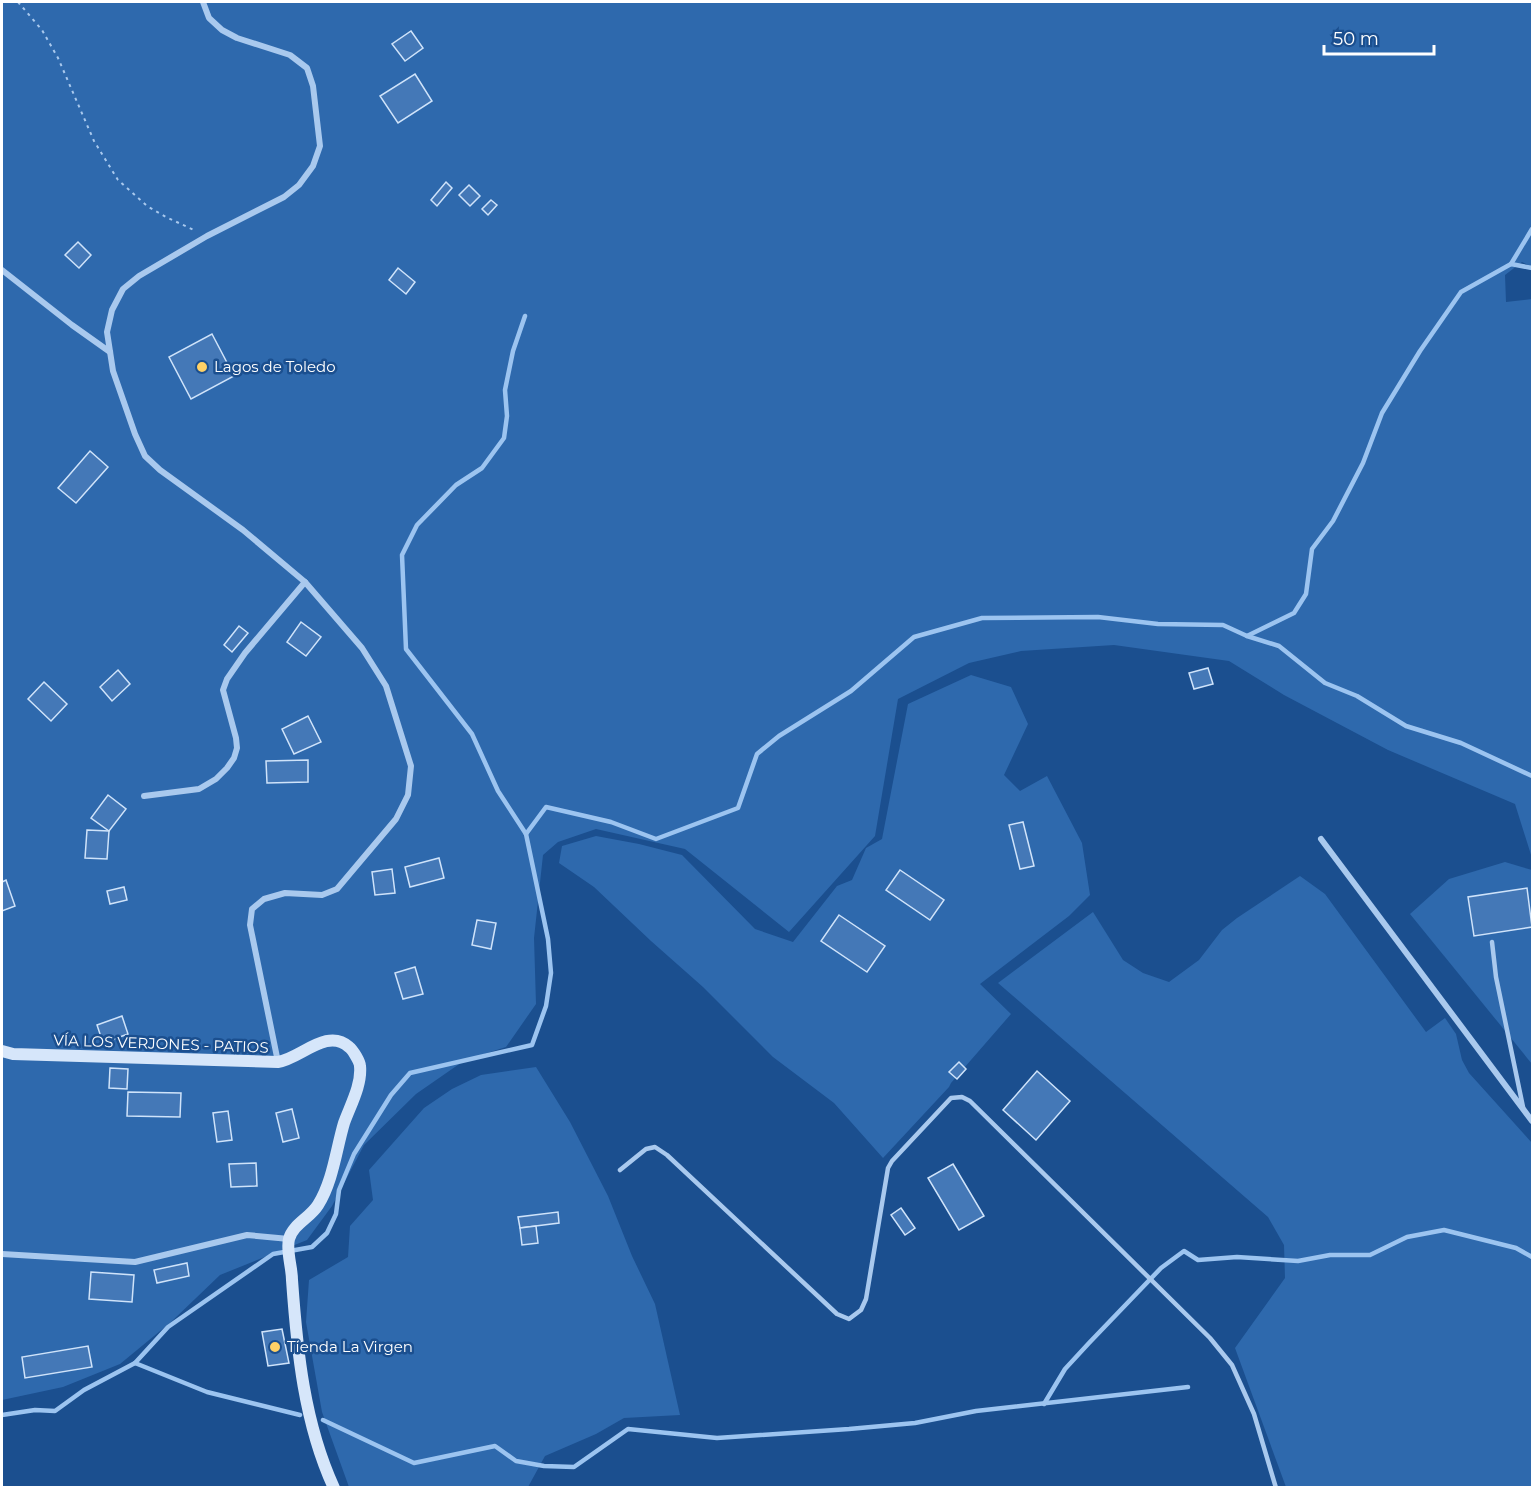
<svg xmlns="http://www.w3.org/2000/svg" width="1534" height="1489" font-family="Montserrat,sans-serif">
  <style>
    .green { fill: #2e69ad }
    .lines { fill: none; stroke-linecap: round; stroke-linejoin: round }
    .stream { stroke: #9cc4f0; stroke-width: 4.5 }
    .building { fill: #4478b7; stroke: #cfe3fa; stroke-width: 1.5 }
    .path { stroke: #a9c9ee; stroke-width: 2; stroke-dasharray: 3 4.5; stroke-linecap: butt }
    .lane { stroke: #a9c9ee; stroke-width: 4.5 }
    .street { stroke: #a9c9ee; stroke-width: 6 }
    .secondary { stroke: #d6e6fa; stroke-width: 12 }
    .poi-dot { fill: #ffd166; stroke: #1b4f8f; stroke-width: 2 }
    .labels { text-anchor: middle; stroke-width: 5; stroke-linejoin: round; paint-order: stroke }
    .poi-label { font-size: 15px; fill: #fff; stroke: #1b4f8f; text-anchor: start }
    .street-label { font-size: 15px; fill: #fff; stroke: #1b4f8f }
  </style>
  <rect width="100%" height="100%" fill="#1b4f8f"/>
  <g class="green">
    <path d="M2 2H1532V267L1522 262 1505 275 1506 302 1532 299V858L1515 804 1388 750 1284 695 1229 661 1114 645 1021 651 969 663 898 699 875 836 789 932 685 849 596 829 558 842 543 855 534 938 536 1004 506 1047 465 1060 416 1094 364 1145 332 1206 307 1240 220 1275 171 1322 120 1364 63 1387 2 1400Z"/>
    <path d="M971 675 1011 687 1028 724 1004 775 1020 791 1047 776 1082 843 1090 895 1069 916 980 984 1011 1014 951 1083 949 1087 883 1158 834 1103 773 1057 703 987 651 941 594 887 559 863 562 846 596 836 639 844 682 855 755 929 793 942 837 886 852 880 866 848 882 839 908 704Z"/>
    <path d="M1505 862 1532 870V1064L1410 914 1449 879Z"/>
    <path d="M1300 876 1325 894 1426 1032 1445 1018 1456 1034 1462 1060 1469 1073 1532 1143V1487H1286L1235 1348 1285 1278 1284 1245 1268 1217 998 983 1093 912 1123 960 1143 973 1169 982 1199 960 1222 930 1237 918Z"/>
    <path d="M536 1067 570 1122 608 1196 632 1256 655 1304 680 1415 624 1418 596 1434 545 1456 528 1487H349L322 1412 306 1322 309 1280 348 1257 350 1226 373 1200 369 1170 424 1108 452 1089 481 1075Z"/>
  </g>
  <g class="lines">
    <g class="stream">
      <path d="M1511 264 1532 229"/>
      <path d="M1247 636 1294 613 1306 594 1312 549 1333 521 1363 463 1382 413 1420 351 1461 292 1511 264 1532 268"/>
      <path d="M526 834 546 807 611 822 656 839 738 808 757 754 779 736 851 691 914 637 982 618 1098 617 1158 624 1223 625 1247 636 1279 646 1325 683 1357 696 1406 726 1461 743 1532 776"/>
      <path d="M135 1363 168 1327 273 1254 312 1247 327 1233 336 1214 339 1190 354 1154 391 1095 410 1073 532 1045 546 1006 551 973 548 939 526 834 498 791 472 734 406 649 402 555 417 525 456 485 482 468 504 438 507 416 505 390 513 351 525 316"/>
      <path d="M1044 1404 1065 1369 1089 1343 1161 1268 1184 1251 1198 1260 1237 1257 1298 1261 1330 1255H1370L1407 1237 1444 1230 1516 1248 1532 1257"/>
      <path d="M2 1415 35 1410 55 1411 84 1390 135 1363 207 1392 300 1415"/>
      <path d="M323 1420 414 1463 495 1446 516 1461 544 1466 574 1467 628 1429 717 1438 849 1429 915 1423 976 1411 1188 1387"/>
    </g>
  </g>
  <g class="building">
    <path d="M411 31 423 48 405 61 392 44Z"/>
    <path d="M415 74 432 101 398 123 380 96Z"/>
    <path d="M446 182 452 188 437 206 431 200Z"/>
    <path d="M469 185 480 196 470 206 459 195Z"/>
    <path d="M491 200 497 205 488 215 482 209Z"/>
    <path d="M78 242 91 255 79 268 65 255Z"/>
    <path d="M398 268 415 282 406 294 389 280Z"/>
    <path d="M212 334 234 376 191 399 169 357Z"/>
    <path d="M90 451 108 467 76 503 58 488Z"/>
    <path d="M301 622 321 637 306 656 287 642Z"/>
    <path d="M239 626 248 633 232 652 224 645Z"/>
    <path d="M1208 668 1213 684 1194 689 1189 673Z"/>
    <path d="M118 670 130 684 112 701 100 687Z"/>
    <path d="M44 682 67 704 51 721 28 699Z"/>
    <path d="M308 716 321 742 294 754 282 729Z"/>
    <path d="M308 760V782L267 783 266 761Z"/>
    <path d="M108 795 126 809 109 831 91 818Z"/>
    <path d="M1023 822 1034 866 1020 869 1009 825Z"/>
    <path d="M87 830 109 831 107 859 85 858Z"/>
    <path d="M439 858 444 878 410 887 405 867Z"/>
    <path d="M392 869 395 893 375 895 372 872Z"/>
    <path d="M900 870 944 900 930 920 886 890Z"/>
    <path d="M6 880 15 906 2 911V882Z"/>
    <path d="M124 887 127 900 110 904 107 891Z"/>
    <path d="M1527 888 1532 927 1474 936 1468 897Z"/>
    <path d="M839 915 885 946 867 972 821 941Z"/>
    <path d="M477 920 496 923 491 949 472 945Z"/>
    <path d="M415 967 423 994 403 999 395 973Z"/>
    <path d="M122 1016 128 1034 103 1043 97 1025Z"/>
    <path d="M959 1062 966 1069 957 1079 949 1072Z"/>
    <path d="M110 1068 128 1069 127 1089 109 1088Z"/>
    <path d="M1037 1071 1070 1101 1036 1140 1003 1110Z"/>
    <path d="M128 1092 181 1093 180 1117 127 1116Z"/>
    <path d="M292 1109 299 1138 283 1142 276 1113Z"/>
    <path d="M228 1111 232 1140 217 1142 213 1113Z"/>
    <path d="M256 1163 257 1186 231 1187 229 1164Z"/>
    <path d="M953 1164 984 1216 959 1230 928 1178Z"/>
    <path d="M901 1208 915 1228 905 1235 891 1215Z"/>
    <path d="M558 1212 559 1223 520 1228 518 1217Z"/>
    <path d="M536 1226 538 1243 522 1245 520 1228Z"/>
    <path d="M187 1263 189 1276 157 1283 154 1270Z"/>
    <path d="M91 1272 134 1275 132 1302 89 1299Z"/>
    <path d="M282 1329 289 1363 268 1366 262 1332Z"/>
    <path d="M88 1346 92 1367 25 1378 22 1357Z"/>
  </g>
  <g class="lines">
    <path class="path" d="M18 2 42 30 58 58 94 141 118 180 147 206 166 217 196 231"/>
    <g class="lane">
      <path d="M1492 942 1496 977 1523 1107"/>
      <path d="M620 1170 646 1149 655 1147 667 1155 837 1314 849 1319 861 1310 866 1299 888 1168 892 1161 951 1098 962 1097 970 1101 1210 1338 1232 1365 1254 1414 1276 1488"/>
    </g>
    <g class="street">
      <path d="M203 2 209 18 222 30 237 38 290 55 307 68 313 86 320 146 313 166 299 185 284 197 207 236 139 276 123 289 112 310 107 332 113 371 135 434 145 456 160 470 243 530 305 582 362 648 386 686 411 766 408 795 396 819 337 889 322 895 285 893 264 899 252 909 250 925 278 1062"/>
      <path d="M2 270 72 325 110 352"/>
      <path d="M144 796 199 789 216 779 227 768 234 758 237 748 236 738 223 690 227 679 245 653 305 582"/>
      <path d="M1321 839 1532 1121"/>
      <path d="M2 1254 135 1262 247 1235 289 1239"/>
    </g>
    <path class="secondary" d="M2 1051 13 1054 278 1062C300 1059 327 1027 349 1047 353 1050 360 1062 360 1066 362 1085 350 1106 344 1123 336 1150 333 1181 318 1205 310 1218 293 1224 289 1239 286 1251 292 1267 292 1280 297 1350 304 1423 334 1488"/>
  </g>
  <g class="poi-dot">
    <circle cx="202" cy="367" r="6"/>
    <circle cx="275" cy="1347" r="6"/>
  </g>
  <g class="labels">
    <g class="poi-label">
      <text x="214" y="372">Lagos de Toledo</text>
      <text x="287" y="1352">Tienda La Virgen</text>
    </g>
    <g class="street-label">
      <text transform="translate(161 1044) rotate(2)" y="5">VÍA LOS VERJONES - PATIOS</text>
    </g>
  </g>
  <rect width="1534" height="1489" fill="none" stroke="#ffffff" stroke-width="6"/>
  <path d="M1324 45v9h110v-9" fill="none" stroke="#ffffff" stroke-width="3"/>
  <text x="1333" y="45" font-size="18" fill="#ffffff" stroke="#1b4f8f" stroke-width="4.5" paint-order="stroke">50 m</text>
</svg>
